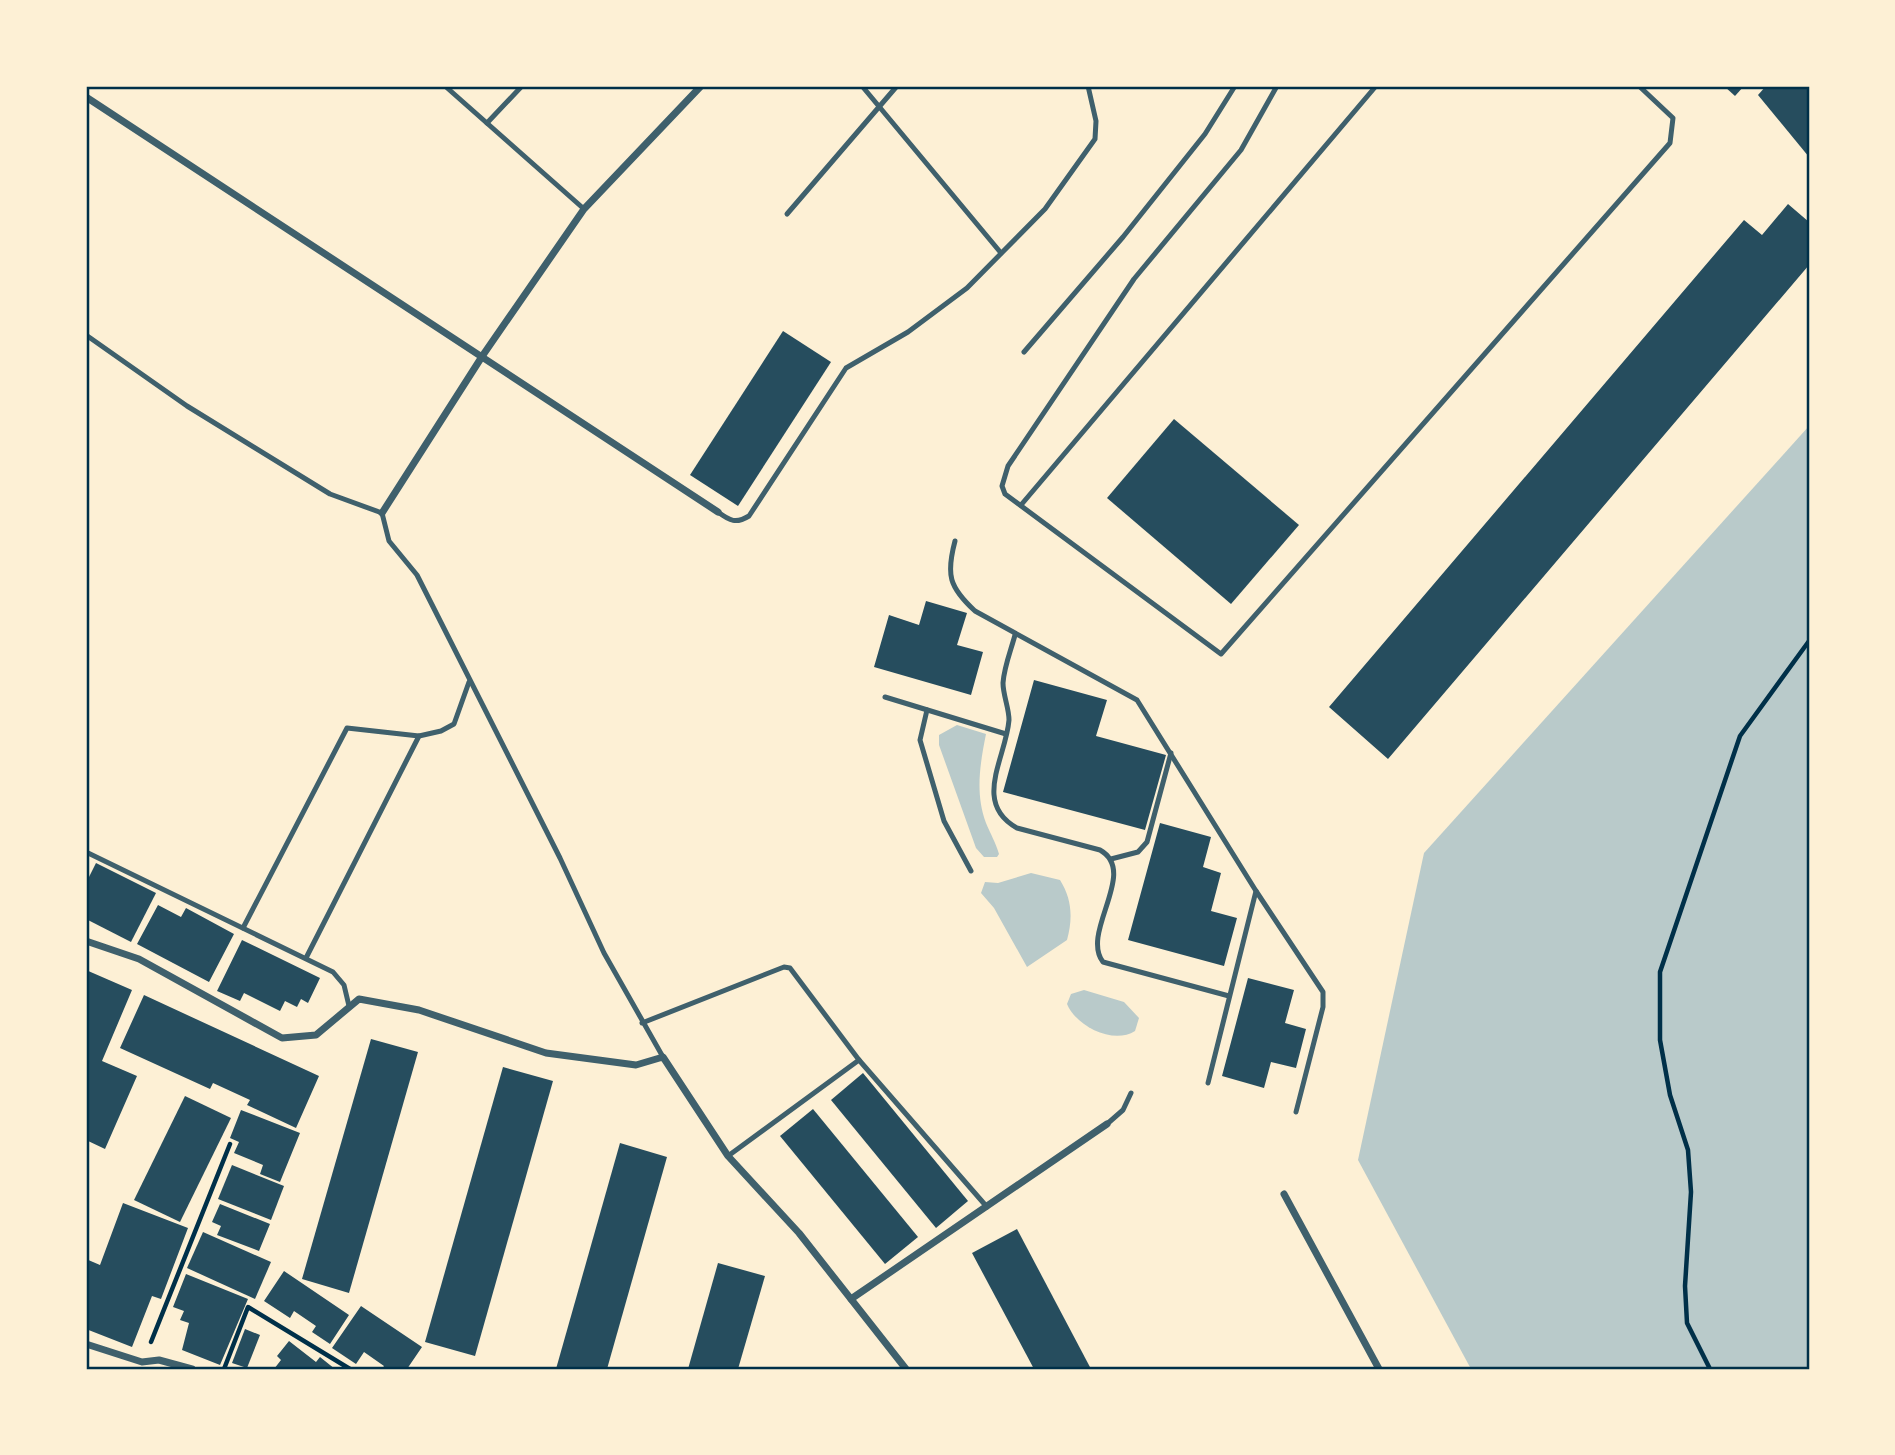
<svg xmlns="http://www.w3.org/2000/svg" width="1895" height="1455" font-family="Helvetica,sans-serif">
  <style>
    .green { fill: #b9caca }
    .building { fill: #264d5e }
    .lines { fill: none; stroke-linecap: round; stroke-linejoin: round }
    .path { stroke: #003049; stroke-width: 4.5 }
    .service { stroke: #3f606c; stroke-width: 5 }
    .minor { stroke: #3f606c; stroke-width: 7 }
    .neatline { fill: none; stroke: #003049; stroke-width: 2.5 }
  </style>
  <rect width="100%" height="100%" fill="#fdf0d5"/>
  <g class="green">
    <path d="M1809 426V1369H1471L1358 1160 1424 853Z"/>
    <path d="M957 725 986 734C980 764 975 794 986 823 990 833 996 843 999 854L997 857H984L976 848 939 745V735Z"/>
    <path d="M1031 873 1060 880C1072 899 1073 918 1067 940L1027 967 994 908 981 893 985 882 998 883Z"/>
    <path d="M1084 990 1124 1002 1139 1018 1135 1031C1113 1045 1076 1026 1067 1004L1071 994Z"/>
  </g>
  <g class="building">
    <path d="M1724 86H1744L1735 96Z"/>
    <path d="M1766 86H1809V157L1758 95Z"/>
    <path d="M1788 204 1809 222V265L1388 759 1329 707 1744 220 1762 235Z"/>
    <path d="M783 331 831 362 738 506 690 475Z"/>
    <path d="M1174 419 1299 525 1231 604 1107 498Z"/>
    <path d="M926 601 967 613 957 645 983 652 971 695 874 667 889 615 919 625Z"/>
    <path d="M1034 680 1107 700 1096 736 1166 755 1145 830 1003 792Z"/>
    <path d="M1160 823 1211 837 1203 867 1221 873 1211 911 1237 918 1224 966 1128 940Z"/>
    <path d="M96 863 156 893 131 942 86 919V883Z"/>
    <path d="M158 905 181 917 186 908 234 934 209 982 137 944Z"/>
    <path d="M242 940 320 978 308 1003 301 999 297 1007 285 1001 280 1011 244 993 240 1001 217 991Z"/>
    <path d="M86 970 132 990 102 1061 137 1076 105 1149 86 1140Z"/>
    <path d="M1248 978 1294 990 1285 1023 1306 1029 1296 1068 1271 1062 1264 1088 1222 1076Z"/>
    <path d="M144 995 319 1076 296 1128 247 1105 250 1100 213 1083 210 1089 120 1048Z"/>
    <path d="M371 1039 418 1052 349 1293 302 1279Z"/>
    <path d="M503 1067 553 1081 475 1356 425 1342Z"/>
    <path d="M863 1073 968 1201 936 1228 831 1100Z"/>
    <path d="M185 1096 231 1118 180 1222 134 1200Z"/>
    <path d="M813 1109 918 1237 885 1264 780 1136Z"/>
    <path d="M241 1110 300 1133 280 1182 260 1174 263 1165 234 1153 239 1142 230 1138Z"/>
    <path d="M620 1143 667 1157 607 1369H556Z"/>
    <path d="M232 1165 284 1186 271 1220 218 1199Z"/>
    <path d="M123 1203 188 1228 161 1299 152 1296 132 1347 86 1329V1259L100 1265Z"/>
    <path d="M220 1204 270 1224 259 1251 217 1235 221 1226 212 1222Z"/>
    <path d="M1017 1229 1091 1369H1034L972 1253Z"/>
    <path d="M203 1232 271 1262 255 1299 187 1268Z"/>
    <path d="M718 1263 765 1276 738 1369H688Z"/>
    <path d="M284 1271 349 1315 330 1344 312 1332 316 1326 294 1311 290 1318 264 1301Z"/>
    <path d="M186 1274 248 1299 220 1365 182 1350 189 1323 180 1320 184 1311 173 1307Z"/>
    <path d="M361 1306 422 1347 407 1369H382L384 1366 364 1352 356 1364 332 1348Z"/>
    <path d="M245 1329 260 1335 247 1368 232 1363Z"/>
    <path d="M289 1341 316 1362 320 1357 335 1369H274L281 1360 277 1356Z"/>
  </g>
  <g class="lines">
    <g class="path">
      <path d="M151 1342 230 1144"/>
      <path d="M224 1369 248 1307 350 1369"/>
      <path d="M1710 1369 1687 1323 1685 1286 1691 1192 1688 1150 1670 1095 1660 1040V972L1740 736 1809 641"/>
    </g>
    <g class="service">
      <path d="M445 86 584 209"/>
      <path d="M862 86 1001 253"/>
      <path d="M1277 86 1241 150 1134 279 1008 466 1002 486 1005 494 1221 654 1670 143 1673 118 1639 86"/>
      <path d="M487 123 522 86"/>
      <path d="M787 214 897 86"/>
      <path d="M86 335 187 406 330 494 382 513 389 541 417 575 560 858 604 953 663 1057"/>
      <path d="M1024 352 1123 237 1205 134 1235 86"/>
      <path d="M1021 505 1376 86"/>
      <path d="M718 512C730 521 736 524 749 516L846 368 908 332 967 288 1045 209 1095 139 1096 121 1088 86"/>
      <path d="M955 541C946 575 949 587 975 611L1137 700 1256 891"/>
      <path d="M1015 635C1011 650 1004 667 1003 683 1003 695 1009 708 1009 720 1006 758 972 803 1017 828L1100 850C1139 872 1080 932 1103 962L1229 996"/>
      <path d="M885 697 1006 734"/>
      <path d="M927 710 920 740 944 821 971 871"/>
      <path d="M86 852 333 972 344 985 349 1006"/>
      <path d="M1111 859 1138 852 1147 842 1171 753"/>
      <path d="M243 928 347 728 419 736"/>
      <path d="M306 958 419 736 441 731 454 724 469 682"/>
      <path d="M642 1023 784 967 790 968 859 1060 987 1207"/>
      <path d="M1208 1083 1256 891 1323 992V1007L1296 1112"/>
      <path d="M1107 1124 1123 1110 1131 1093"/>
      <path d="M728 1156 859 1060"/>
    </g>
    <g class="minor">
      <path d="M86 97 718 512"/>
      <path d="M382 513 483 355 584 209 701 86"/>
      <path d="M86 941 139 959 282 1038 316 1035 359 999 419 1010 546 1053 636 1065 663 1057 728 1156 799 1233 906 1369"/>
      <path d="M1284 1194 1379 1369"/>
      <path d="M851 1299 1107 1124"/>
      <path d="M86 1344 142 1362 159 1360 192 1369"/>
    </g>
  </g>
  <rect width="1895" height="1455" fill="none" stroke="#fdf0d5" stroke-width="175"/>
  <rect x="88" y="88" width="1720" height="1280" class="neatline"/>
</svg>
